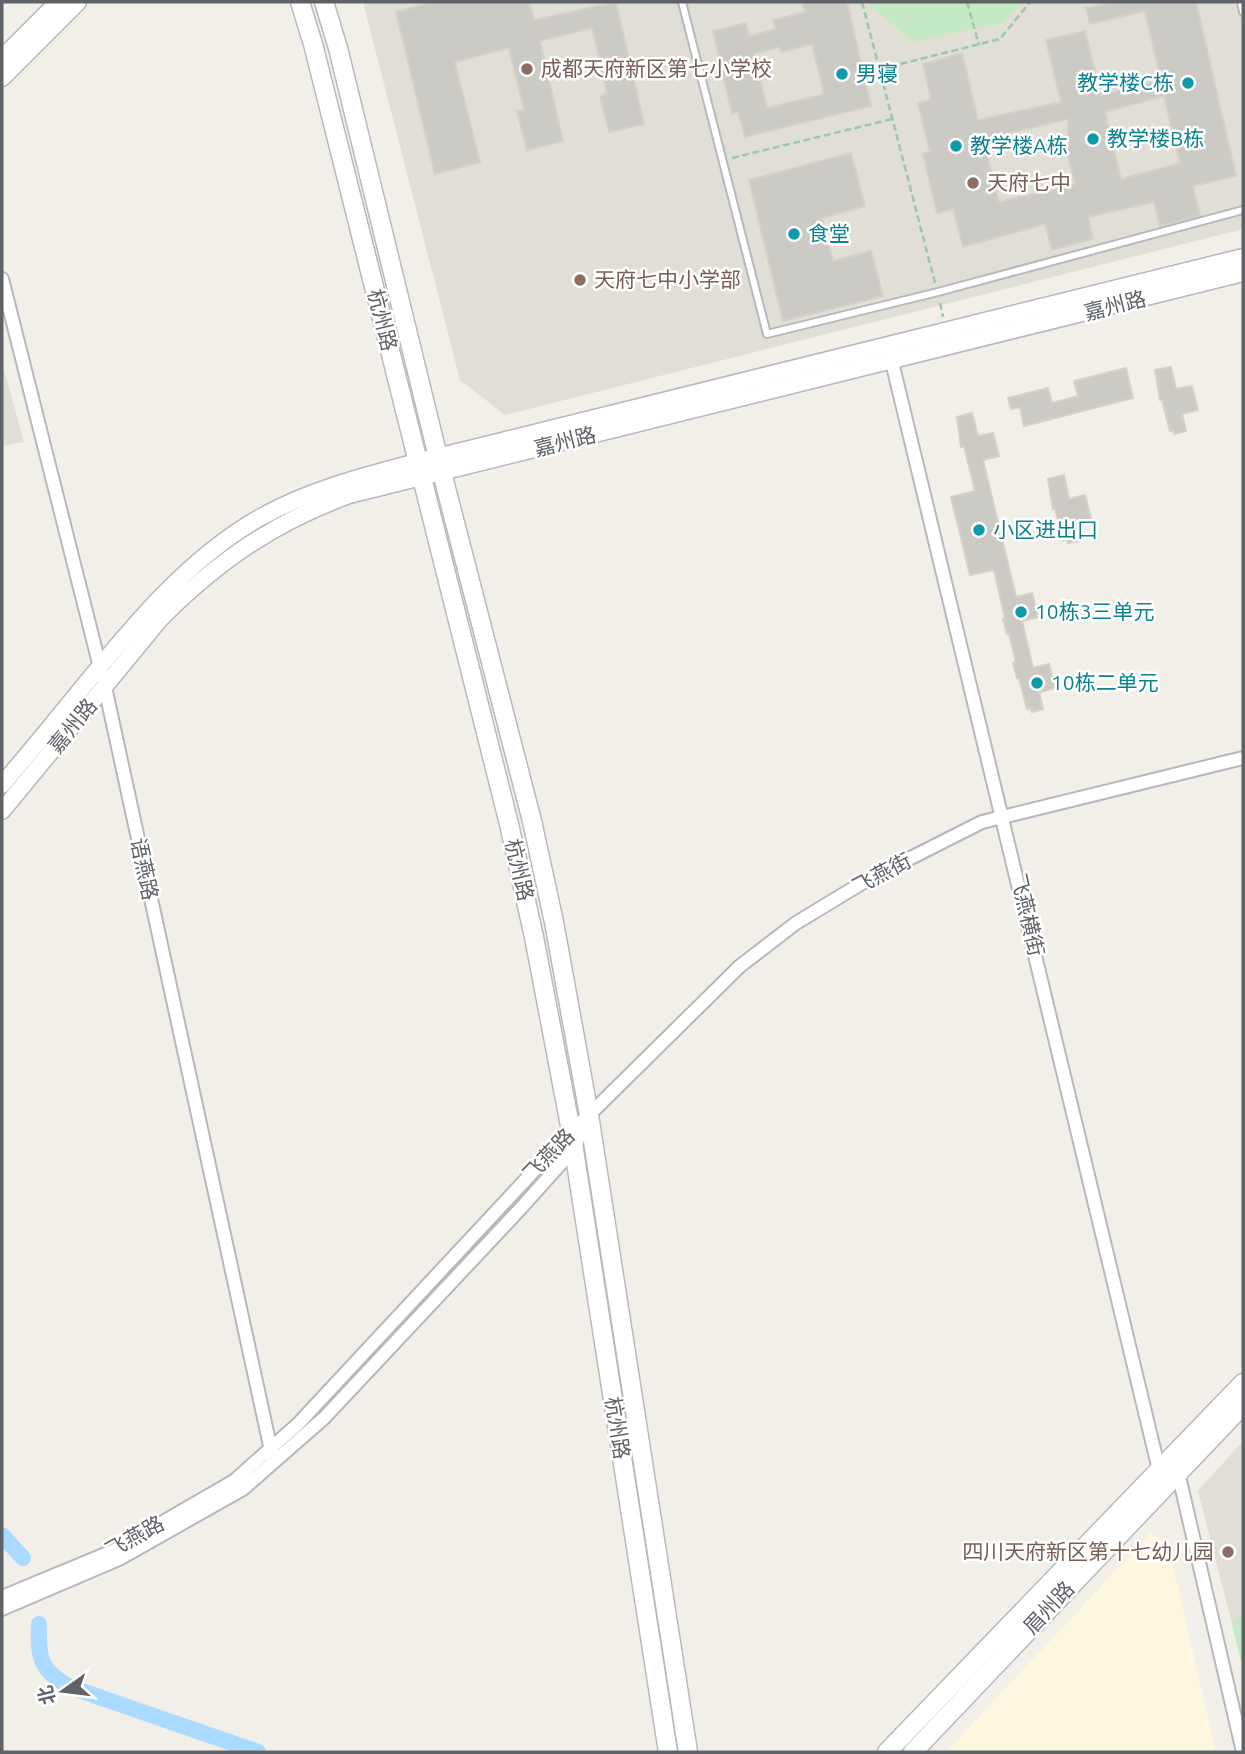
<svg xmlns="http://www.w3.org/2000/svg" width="1245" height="1754" font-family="Ubuntu,'Noto Sans SC',sans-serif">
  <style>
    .commercial { fill: #fef7e0 }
    .education { fill: #e1ded6 }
    .green { fill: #c5e8c5 }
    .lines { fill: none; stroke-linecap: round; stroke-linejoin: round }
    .canal { stroke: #aadaff; stroke-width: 16 }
    .building { fill: #cccac5; stroke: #d6d1c6; stroke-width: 2; fill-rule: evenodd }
    .service-casing { stroke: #b5b8bc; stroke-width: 10 }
    .minor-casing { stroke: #b5b8bc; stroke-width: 16 }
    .tertiary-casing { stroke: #b5b8bc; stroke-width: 19 }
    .secondary-casing { stroke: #b6babf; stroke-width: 21 }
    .path { stroke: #9cc7a9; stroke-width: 2.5; stroke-dasharray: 7 3.5; stroke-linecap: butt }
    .service { stroke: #fff; stroke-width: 6 }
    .minor { stroke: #fff; stroke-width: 12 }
    .tertiary { stroke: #fff; stroke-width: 16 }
    .secondary { stroke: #fff; stroke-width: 18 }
    .education-dot { fill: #8d6e63; stroke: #fff; stroke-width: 2.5 }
    .culture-dot { fill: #0f9aa8; stroke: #fff; stroke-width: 2.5 }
    .labels { text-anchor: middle; stroke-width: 5; stroke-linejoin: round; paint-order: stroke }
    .education-label { font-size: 21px; fill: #785e54; stroke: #fff; text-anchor: start }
    .culture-label { font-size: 21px; fill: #0d838f; stroke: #fff; text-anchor: start }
    .street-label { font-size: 21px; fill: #5f6368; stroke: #fff }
  </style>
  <rect width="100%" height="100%" fill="#f1efe8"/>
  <path class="commercial" d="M1151 1533 1168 1545 1216 1752H946Z"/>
  <g class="education">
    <path d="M363 2H1243V229L505 415 460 380Z"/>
    <path d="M2 362 24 442 2 446Z"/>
    <path d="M1243 1441V1612L1232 1624 1198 1491Z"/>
  </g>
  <g class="green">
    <path d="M867 2H1018L1016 11 1002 23 913 42Z"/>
    <path d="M1243 1612V1670L1232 1624Z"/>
  </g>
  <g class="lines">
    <g class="canal">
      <path d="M2 1535 23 1558"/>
      <path d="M39 1624C38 1657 39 1670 70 1687L258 1752"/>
    </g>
  </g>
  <g class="building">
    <path d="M433 2H530L534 20 616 2 644 124 609 132 600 96 607 93 592 28 540 41 563 141 527 150 517 111 524 110 509 48 455 62 480 162 435 174 396 12Z"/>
    <path d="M802 2H847L871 106 745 137 738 112 732 114 713 31 746 23 749 36 776 29 773 20 805 12ZM812 44 824 94 767 108 754 54 779 47 781 52Z"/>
    <path d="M1115 2H1196L1236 176 1193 186 1200 216 1160 226 1154 202 1088 217 1093 239 1052 250 1045 224 963 247 953 209 937 213 923 154 930 152 918 103 931 100 923 64 962 53 978 120 1061 102 1046 40 1085 31 1101 95 1161 80 1145 11 1090 24 1086 8ZM1164 96 1180 163 1121 179 1105 112ZM1068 119V148L1066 149 1075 184 999 202 983 139Z"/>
    <path d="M851 153 865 206 822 218 833 261 871 251 883 296 783 321 749 180Z"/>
    <path d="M1171 367 1176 389 1192 386 1198 410 1182 414 1186 431 1174 434 1173 430 1170 431 1162 400H1160L1155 370Z"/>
    <path d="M1126 368 1133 398 1024 426 1020 407 1011 409 1008 398 1048 388 1052 403 1078 396 1074 381Z"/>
    <path d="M972 413 978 436 993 433 999 456 983 460 1016 597 1032 593 1038 617 1022 621 1033 668 1049 664 1055 688 1039 692 1043 709 1032 712 1031 708 1027 709 1019 678H1017L1013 663 1016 662 1009 634H1007L1003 619 1005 618 994 570 970 575 951 497 975 491 964 446 961 447 957 417Z"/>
    <path d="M1064 475 1069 499 1085 495 1091 518 1075 523 1079 541 1068 543 1067 539 1063 540 1055 508 1053 509 1048 479Z"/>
  </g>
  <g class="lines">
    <g class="service-casing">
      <g id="service">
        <path d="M682 2 767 334 938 292 1243 210"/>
        <path d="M1241 2 1243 12"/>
      </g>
    </g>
    <g class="minor-casing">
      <g id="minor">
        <path d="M2 279 105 687 272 1455"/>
        <path d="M892 362 1159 1470"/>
        <path d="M589 1115 740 966 796 923 867 880 982 822 1243 758"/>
        <path d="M1178 1472 1243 1752"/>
        <path d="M2 1597 113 1551 234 1481 298 1424 571 1131 589 1115 573 1150 521 1208 324 1418 243 1489 119 1559 2 1609"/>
      </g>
    </g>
    <g class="tertiary-casing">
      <g id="tertiary">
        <path d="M2 58 58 2"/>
        <path d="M2 78 78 2"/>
        <path d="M2 785C21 762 41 739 60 715 118 645 180 562 261 517 310 490 363 476 417 462L1243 257"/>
        <path d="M2 811 161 618C218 561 273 523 349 495L1243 273"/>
      </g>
    </g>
    <g class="secondary-casing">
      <g id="secondary">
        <path d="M300 2 313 44 509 824 534 937 571 1131 668 1752"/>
        <path d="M324 2 338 48 438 457 532 821 554 922 589 1115 688 1752"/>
        <path d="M887 1752 1243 1383"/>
        <path d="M913 1752 1243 1405"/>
      </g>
    </g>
    <g class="path">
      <path d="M862 2 935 283"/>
      <path d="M967 2 979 45"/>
      <path d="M880 69 1000 39 1030 2"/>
      <path d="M732 158 892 119"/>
      <path d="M940 303 943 317"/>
    </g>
    <use href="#service" class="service"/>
    <use href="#minor" class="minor"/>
    <use href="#tertiary" class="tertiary"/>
    <use href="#secondary" class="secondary"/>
  </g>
  <g class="education-dot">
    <circle cx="527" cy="69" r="7"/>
    <circle cx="973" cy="183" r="7"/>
    <circle cx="580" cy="280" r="7"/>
    <circle cx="1228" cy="1552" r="7"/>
  </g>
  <g class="culture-dot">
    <circle cx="842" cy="74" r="7"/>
    <circle cx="1188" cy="83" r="7"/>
    <circle cx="1093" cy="139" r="7"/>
    <circle cx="956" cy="146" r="7"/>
    <circle cx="794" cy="234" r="7"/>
    <circle cx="979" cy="530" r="7"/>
    <circle cx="1021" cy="612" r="7"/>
    <circle cx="1037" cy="683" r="7"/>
  </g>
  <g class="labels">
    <g class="education-label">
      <text x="541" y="76">成都天府新区第七小学校</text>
      <text x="987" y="190">天府七中</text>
      <text x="594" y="287">天府七中小学部</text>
      <text x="1214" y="1559" text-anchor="end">四川天府新区第十七幼儿园</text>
    </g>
    <g class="culture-label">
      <text x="856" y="81">男寝</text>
      <text x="1174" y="90" text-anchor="end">教学楼C栋</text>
      <text x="1107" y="146">教学楼B栋</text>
      <text x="970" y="153">教学楼A栋</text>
      <text x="808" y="241">食堂</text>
      <text x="993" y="537">小区进出口</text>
      <text x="1035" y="619">10栋3三单元</text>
      <text x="1051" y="690">10栋二单元</text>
    </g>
    <g class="street-label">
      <text transform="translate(1115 306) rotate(-14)" y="7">嘉州路</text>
      <text transform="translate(382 320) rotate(76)" y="7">杭州路</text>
      <text transform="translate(565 442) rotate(-14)" y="7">嘉州路</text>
      <text transform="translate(73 726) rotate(-51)" y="7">嘉州路</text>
      <text transform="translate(144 869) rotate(78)" y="7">语燕路</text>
      <text transform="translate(519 870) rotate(77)" y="7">杭州路</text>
      <text transform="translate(882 874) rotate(-28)" y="7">飞燕街</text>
      <text transform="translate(1027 915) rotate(77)" y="7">飞燕横街</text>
      <text transform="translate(549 1155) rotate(-46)" y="7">飞燕路</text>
      <text transform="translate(617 1428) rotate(81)" y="7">杭州路</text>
      <text transform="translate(135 1537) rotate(-29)" y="7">飞燕路</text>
      <text transform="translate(1049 1608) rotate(-47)" y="7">眉州路</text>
    </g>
  </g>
  <rect width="1245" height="1754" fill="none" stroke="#5f6368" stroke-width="7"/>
  <g transform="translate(63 1691) rotate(256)" stroke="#ffffff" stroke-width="5" paint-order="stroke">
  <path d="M0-5L12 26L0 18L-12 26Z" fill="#5f6368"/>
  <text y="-10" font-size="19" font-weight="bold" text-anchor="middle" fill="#5f6368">北</text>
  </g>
</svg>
